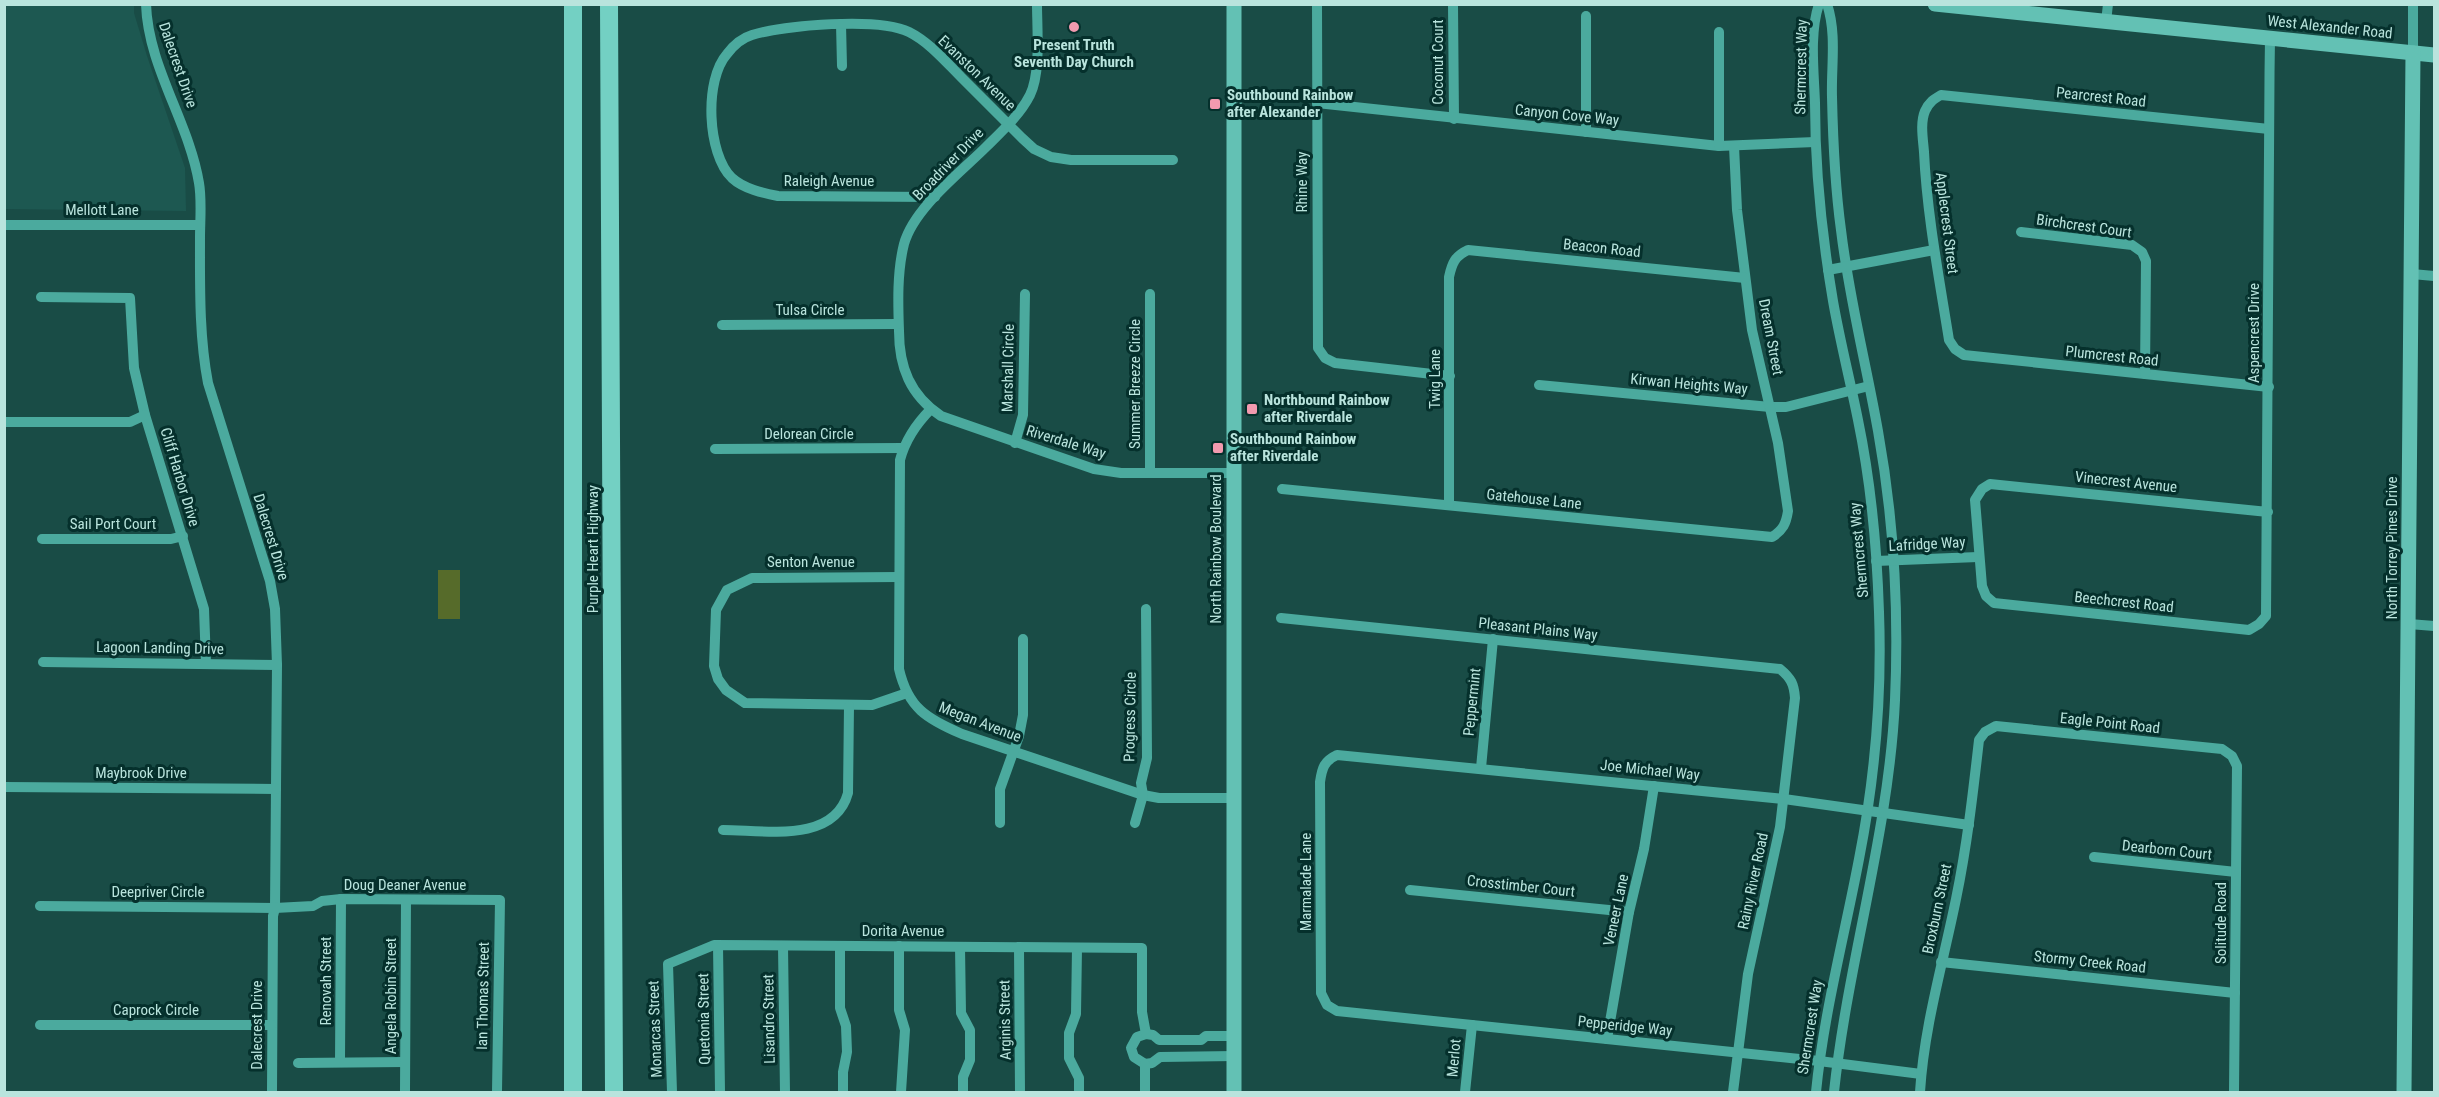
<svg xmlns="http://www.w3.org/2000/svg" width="2439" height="1097" font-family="'Roboto Condensed',sans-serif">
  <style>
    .built { fill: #1d5851 }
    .green { fill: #566b2a }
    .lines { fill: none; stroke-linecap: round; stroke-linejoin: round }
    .minor { stroke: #4baa9e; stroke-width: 10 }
    .major { stroke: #63c1b4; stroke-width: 15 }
    .highway { stroke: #73d0c3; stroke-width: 18 }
    .poi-dot { fill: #f29aaf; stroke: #05302c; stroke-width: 2 }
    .labels { text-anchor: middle; stroke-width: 6; stroke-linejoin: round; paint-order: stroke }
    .street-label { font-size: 15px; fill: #b9e4dd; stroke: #05302c }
    .poi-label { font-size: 15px; font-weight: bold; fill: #b9e4dd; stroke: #05302c; text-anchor: start }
  </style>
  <rect width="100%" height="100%" fill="#194c46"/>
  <path class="built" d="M5 4 134 5V13L147 56 185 168 186 211 5 209Z"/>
  <rect class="green" x="438" y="570" width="22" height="49"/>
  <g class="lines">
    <g class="minor">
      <path d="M146 4C148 67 189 122 199 183 202 200 200 220 200 238 200 286 199 336 208 383L270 581 275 609 277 665 275 908 273 916 272 1092"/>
      <path d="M1037 4C1037 29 1041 73 1030 95 1020 115 1001 132 986 147 960 173 914 208 904 244 897 272 898 303 899 331 899 367 910 395 941 416L1094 469 1121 473H1234"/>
      <path d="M1317 4 1318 348 1325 358 1335 363 1450 376"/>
      <path d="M1827 4C1837 34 1831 67 1832 97 1833 142 1835 186 1841 230 1849 298 1866 363 1878 431 1894 520 1899 610 1895 700 1889 833 1848 960 1834 1092"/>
      <path d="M2413 4V53"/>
      <path d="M1453 5 1454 119"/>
      <path d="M2106 22 2108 4"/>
      <path d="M841 24 842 66"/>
      <path d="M1317 103 1719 146 1815 142"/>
      <path d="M2269 129 1941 95C1934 99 1929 102 1925 111 1920 123 1923 139 1924 152 1927 215 1939 277 1949 340L1955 349 1964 355 2269 387"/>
      <path d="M1586 132V16"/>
      <path d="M1719 146V32"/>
      <path d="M935 197 778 196C763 193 744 189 732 178 707 154 704 80 727 54 733 46 742 38 752 35 785 25 879 17 909 32 929 42 945 61 961 77 981 97 1002 118 1022 138L1034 149 1051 157 1071 160H1173"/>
      <path d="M4 225H200"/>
      <path d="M2021 232 2132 245 2142 252 2146 261 2145 374"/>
      <path d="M1828 270 1934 250"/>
      <path d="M2412 274 2434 276"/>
      <path d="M41 297 130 298 134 368 145 415 204 609 206 663"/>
      <path d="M722 325 898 324"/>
      <path d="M1539 385 1770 407H1786L1869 386"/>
      <path d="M931 409C917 423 905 441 900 460L899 669C908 708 927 719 962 734L1143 795 1159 798H1235"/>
      <path d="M4 422H130L145 415"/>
      <path d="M1015 443 1023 415 1025 294"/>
      <path d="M715 449 903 448"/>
      <path d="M1150 473V294"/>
      <path d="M1282 489 1772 537C1783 530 1786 524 1788 511L1778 443 1752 330 1737 210 1734 146"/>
      <path d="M1449 505V277C1452 263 1455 256 1468 250L1745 278"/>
      <path d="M2268 512 1990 484 1982 489 1975 500 1982 586 1986 596 1994 603 2249 630 2259 624 2266 616C2269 423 2267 231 2270 39"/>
      <path d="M42 539H171L183 536"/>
      <path d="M1876 561 1978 557"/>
      <path d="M899 577 752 578 727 590 716 610 714 666 718 679 726 690 745 703 872 705 907 693"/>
      <path d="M1281 618 1780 669C1791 678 1794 684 1795 698L1780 827 1748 974 1733 1092"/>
      <path d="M2409 624 2434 626"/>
      <path d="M43 662 277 665"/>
      <path d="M1481 768 1493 639"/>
      <path d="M4 787 276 789"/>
      <path d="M1000 823V789L1019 736 1023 715V639"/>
      <path d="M1135 823 1143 795 1141 783 1147 758 1146 609"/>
      <path d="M723 830C764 830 834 844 848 793L849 706"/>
      <path d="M2094 857 2236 872"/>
      <path d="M1410 890 1629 912"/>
      <path d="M40 906 275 908 313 906 322 901 341 899 500 900 497 1092"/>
      <path d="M718 945 720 1092"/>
      <path d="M783 946 785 1092"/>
      <path d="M840 946V1008L846 1026 847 1052 843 1072V1092"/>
      <path d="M899 946V1010L905 1030 901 1092"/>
      <path d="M960 947 961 1013 970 1030V1060L963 1077V1092"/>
      <path d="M1019 947 1020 1092"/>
      <path d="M1077 948 1076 1014 1069 1033V1058L1079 1078V1092"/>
      <path d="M1941 962 2235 993"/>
      <path d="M40 1025H272"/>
      <path d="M1146 1034 1153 1035 1159 1040H1201L1206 1036H1235"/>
      <path d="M1607 1039 1629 912 1644 849 1654 786"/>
      <path d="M340 1062 341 899"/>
      <path d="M298 1063 405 1062"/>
      <path d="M1145 1064 1152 1063 1160 1057 1235 1056"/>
      <path d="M1145 1064 1134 1057 1131 1048 1137 1037 1146 1034"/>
      <path d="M1921 1074 1819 1061 1337 1011 1327 1005 1321 993 1320 782C1322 768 1324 761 1337 755L1784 799 1969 825"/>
      <path d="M405 1092 406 900"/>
      <path d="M672 1092 668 964 714 945 1142 948V1012L1146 1034"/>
      <path d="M1145 1092V1064"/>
      <path d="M1465 1092 1472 1025"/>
      <path d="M1816 1092C1824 1012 1844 938 1859 859 1875 778 1882 694 1879 612 1877 548 1871 483 1858 420 1850 380 1840 341 1833 301 1822 236 1815 169 1815 103 1814 72 1809 34 1819 4"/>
      <path d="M1920 1092C1924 1027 1943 963 1956 899 1967 846 1973 793 1979 740L1985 732 1996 726 2222 749 2232 756 2237 766 2234 1092"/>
    </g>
    <g class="major">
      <path d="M1234 4V1092"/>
      <path d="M1935 4 2434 55"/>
      <path d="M2404 1092 2413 53"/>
    </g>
    <g class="highway">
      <path d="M573 4V1092"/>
      <path d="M609 4 614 1092"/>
    </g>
  </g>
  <g class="poi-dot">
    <circle cx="1074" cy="27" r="6"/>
    <rect x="1209" y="98" width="12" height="12" rx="3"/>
    <rect x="1246" y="403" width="12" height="12" rx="3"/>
    <rect x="1212" y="442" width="12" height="12" rx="3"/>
  </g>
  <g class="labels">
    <g class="street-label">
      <text transform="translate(2330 27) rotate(6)" y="5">West Alexander Road</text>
      <text transform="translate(1438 62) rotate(-90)" y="5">Coconut Court</text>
      <text transform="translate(178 65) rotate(71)" y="5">Dalecrest Drive</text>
      <text transform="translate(1801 67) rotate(-89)" y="5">Shermcrest Way</text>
      <text transform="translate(977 73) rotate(44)" y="5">Evanston Avenue</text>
      <text transform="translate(2101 97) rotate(6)" y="5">Pearcrest Road</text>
      <text transform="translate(1567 115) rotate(6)" y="5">Canyon Cove Way</text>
      <text transform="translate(948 164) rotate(-46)" y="5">Broadriver Drive</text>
      <text x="829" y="186">Raleigh Avenue</text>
      <text transform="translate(1302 182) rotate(-90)" y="5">Rhine Way</text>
      <text x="102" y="215">Mellott Lane</text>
      <text transform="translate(1947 223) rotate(83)" y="5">Applecrest Street</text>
      <text transform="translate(2084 226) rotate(8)" y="5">Birchcrest Court</text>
      <text transform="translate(1602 248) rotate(6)" y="5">Beacon Road</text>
      <text x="810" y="315">Tulsa Circle</text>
      <text transform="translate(2254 333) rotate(-90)" y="5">Aspencrest Drive</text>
      <text transform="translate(1771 337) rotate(79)" y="5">Dream Street</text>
      <text transform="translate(2112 356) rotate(6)" y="5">Plumcrest Road</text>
      <text transform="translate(1008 368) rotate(-89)" y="5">Marshall Circle</text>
      <text transform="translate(1435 379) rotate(-90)" y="5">Twig Lane</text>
      <text transform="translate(1135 384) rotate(-90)" y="5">Summer Breeze Circle</text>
      <text transform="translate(1689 384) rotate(5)" y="5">Kirwan Heights Way</text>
      <text x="809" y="439">Delorean Circle</text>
      <text transform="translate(1066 442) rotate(17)" y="5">Riverdale Way</text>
      <text transform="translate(180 477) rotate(73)" y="5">Cliff Harbor Drive</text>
      <text transform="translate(2126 482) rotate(6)" y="5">Vinecrest Avenue</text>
      <text transform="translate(1534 499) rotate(6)" y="5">Gatehouse Lane</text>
      <text x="113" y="529">Sail Port Court</text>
      <text transform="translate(271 537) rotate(73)" y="5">Dalecrest Drive</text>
      <text transform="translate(1927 544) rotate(-3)" y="5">Lafridge Way</text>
      <text transform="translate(2392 548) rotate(-90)" y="5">North Torrey Pines Drive</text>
      <text transform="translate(593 549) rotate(-90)" y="5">Purple Heart Highway</text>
      <text transform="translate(1216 549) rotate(-90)" y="5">North Rainbow Boulevard</text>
      <text transform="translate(1859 550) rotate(-95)" y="5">Shermcrest Way</text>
      <text x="811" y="567">Senton Avenue</text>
      <text transform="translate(2124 602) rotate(6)" y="5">Beechcrest Road</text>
      <text transform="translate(1538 629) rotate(6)" y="5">Pleasant Plains Way</text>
      <text transform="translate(160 648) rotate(1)" y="5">Lagoon Landing Drive</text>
      <text transform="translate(1472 702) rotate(-84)" y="5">Peppermint</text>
      <text transform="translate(1130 717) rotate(-89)" y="5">Progress Circle</text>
      <text transform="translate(980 722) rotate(21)" y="5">Megan Avenue</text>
      <text transform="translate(2110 723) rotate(6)" y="5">Eagle Point Road</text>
      <text transform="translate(1650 770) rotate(6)" y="5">Joe Michael Way</text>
      <text x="141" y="778">Maybrook Drive</text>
      <text transform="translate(2167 850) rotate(6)" y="5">Dearborn Court</text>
      <text transform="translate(1753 881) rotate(-78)" y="5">Rainy River Road</text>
      <text transform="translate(1306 882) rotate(-90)" y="5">Marmalade Lane</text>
      <text x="405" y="890">Doug Deaner Avenue</text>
      <text transform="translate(1521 886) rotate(6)" y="5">Crosstimber Court</text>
      <text x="158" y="897">Deepriver Circle</text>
      <text transform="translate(1937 909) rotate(-78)" y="5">Broxburn Street</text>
      <text transform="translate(1616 910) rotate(-78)" y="5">Veneer Lane</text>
      <text transform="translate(2221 923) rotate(-90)" y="5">Solitude Road</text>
      <text x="903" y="936">Dorita Avenue</text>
      <text transform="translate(2090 962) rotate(6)" y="5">Stormy Creek Road</text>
      <text transform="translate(326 981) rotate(-90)" y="5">Renovah Street</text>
      <text transform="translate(391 996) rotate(-90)" y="5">Angela Robin Street</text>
      <text transform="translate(483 996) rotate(-89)" y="5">Ian Thomas Street</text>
      <text x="156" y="1015">Caprock Circle</text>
      <text transform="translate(704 1019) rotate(-91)" y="5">Quetonia Street</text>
      <text transform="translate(769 1019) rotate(-91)" y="5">Lisandro Street</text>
      <text transform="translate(1005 1020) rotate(-91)" y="5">Arginis Street</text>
      <text transform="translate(257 1025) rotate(-90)" y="5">Dalecrest Drive</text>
      <text transform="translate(1625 1026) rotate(6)" y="5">Pepperidge Way</text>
      <text transform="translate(1810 1027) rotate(-81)" y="5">Shermcrest Way</text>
      <text transform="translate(655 1029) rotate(-92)" y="5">Monarcas Street</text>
      <text transform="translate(1454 1058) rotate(-85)" y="5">Merlot</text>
    </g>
    <g class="poi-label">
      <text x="1074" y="50" text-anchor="middle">Present Truth<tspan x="1074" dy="17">Seventh Day Church</tspan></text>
      <text x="1227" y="100">Southbound Rainbow<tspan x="1227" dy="17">after Alexander</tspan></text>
      <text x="1264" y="405">Northbound Rainbow<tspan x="1264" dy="17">after Riverdale</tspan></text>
      <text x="1230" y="444">Southbound Rainbow<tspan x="1230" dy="17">after Riverdale</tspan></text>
    </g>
  </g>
  <rect width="2439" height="1097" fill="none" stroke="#b9e4dd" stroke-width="12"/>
</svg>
